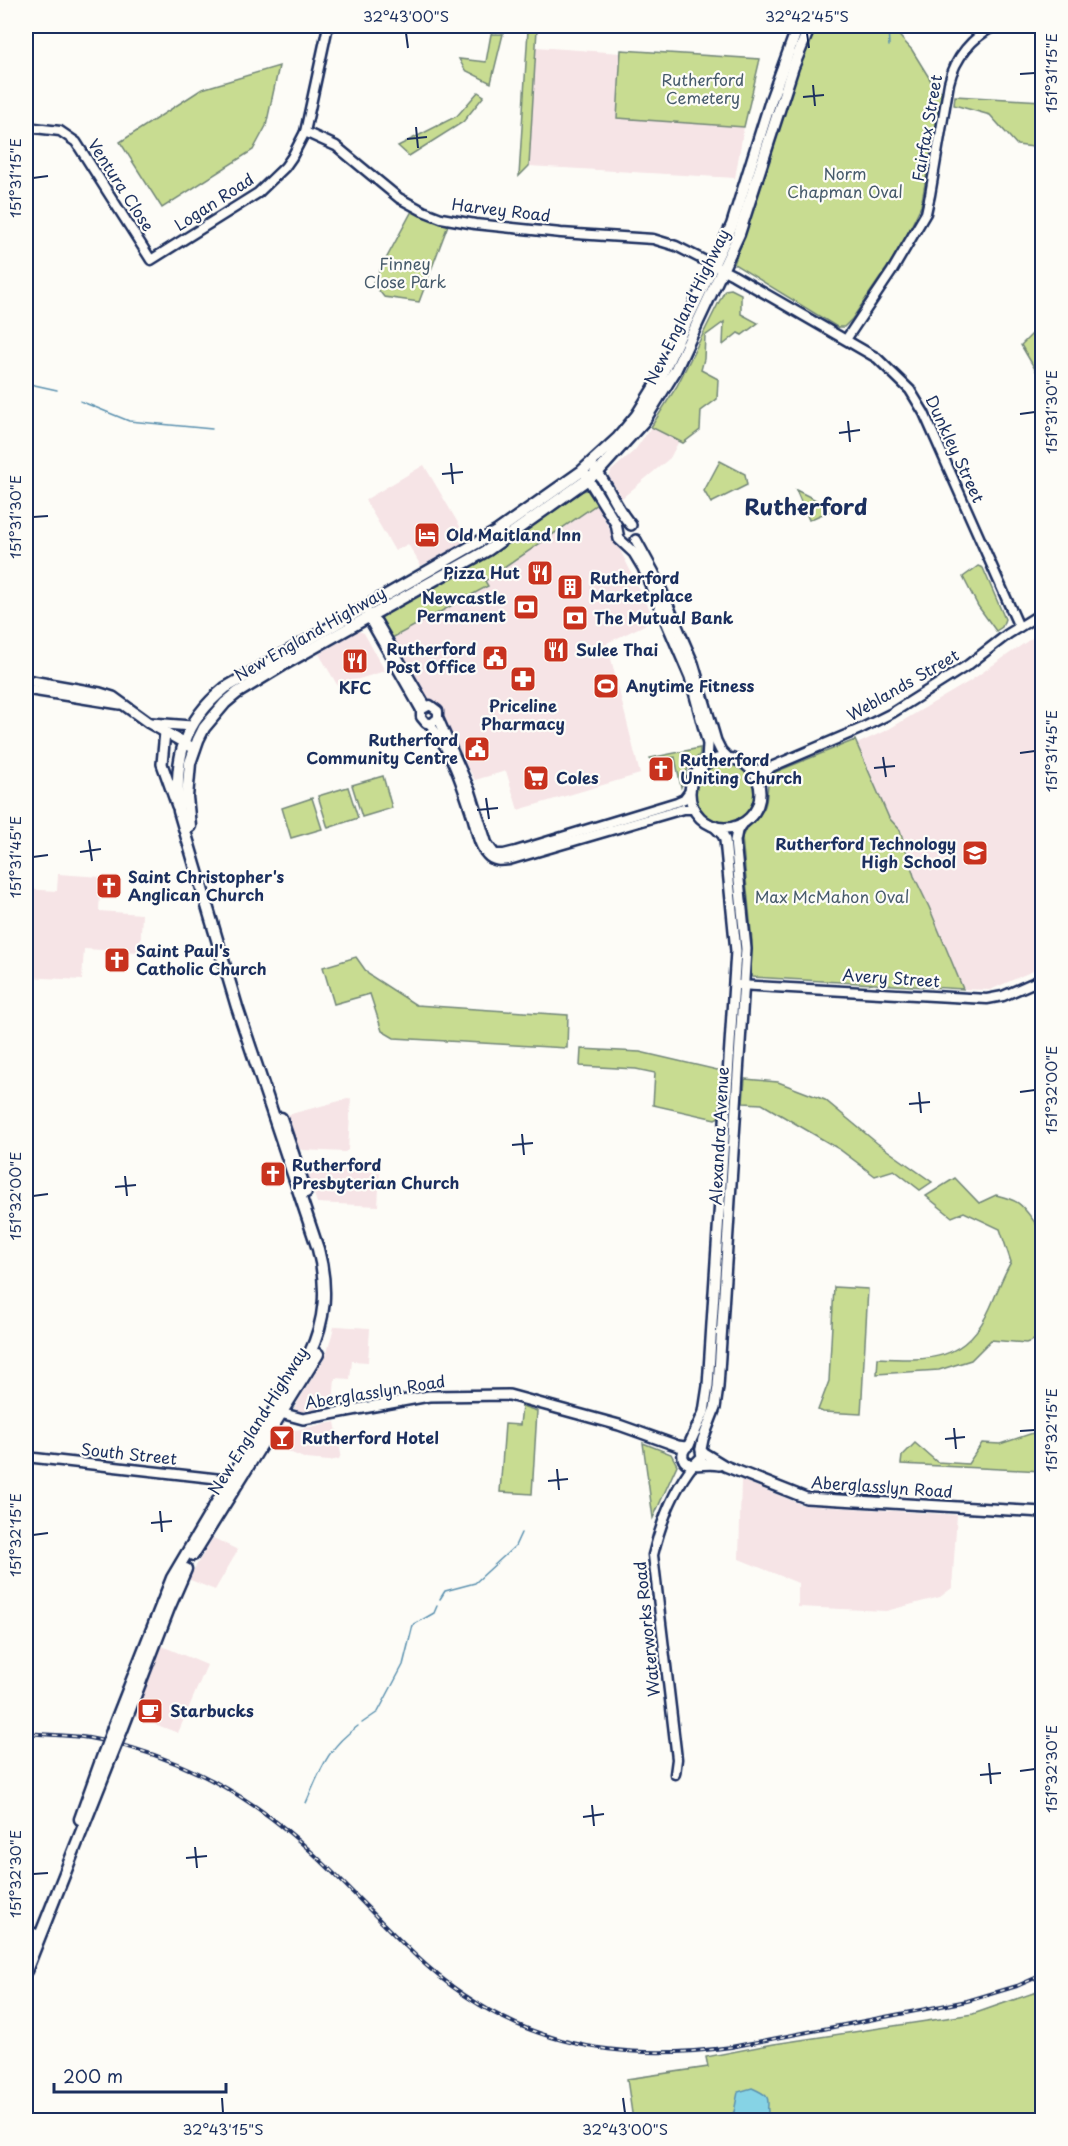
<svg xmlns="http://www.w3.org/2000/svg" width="1068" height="2146" font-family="'Playpen Sans',sans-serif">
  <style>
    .built { fill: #f6e4e6 }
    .green { fill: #c8dc91; stroke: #728678; stroke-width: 1.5 }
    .water { fill: #86d3e5; stroke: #5b91af; stroke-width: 1.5 }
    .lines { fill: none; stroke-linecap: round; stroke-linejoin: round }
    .stream { stroke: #5b91af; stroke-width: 1.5 }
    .tertiary-casing { stroke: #1b2f5e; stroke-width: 13 }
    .secondary-casing { stroke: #1b2f5e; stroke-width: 14 }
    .trunk-casing { stroke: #1b2f5e; stroke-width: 15 }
    .tertiary { stroke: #fdfcf7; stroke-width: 8 }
    .secondary { stroke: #fdfcf7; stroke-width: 9 }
    .trunk { stroke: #fdfcf7; stroke-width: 10 }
    .rail-casing { stroke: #1b2f5e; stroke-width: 4 }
    .rail { stroke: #fdfcf7; stroke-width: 1.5; stroke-dasharray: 4.5; stroke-linecap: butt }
    .trunk-bridge-casing { stroke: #1b2f5e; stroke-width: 15; stroke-linecap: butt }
    .trunk-bridge { stroke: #fdfcf7; stroke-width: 10 }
    .ticks { fill: none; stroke: #1b2f5e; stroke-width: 2 }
    .labels { text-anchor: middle; stroke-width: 4.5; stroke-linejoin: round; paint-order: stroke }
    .park-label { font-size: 16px; fill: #465a6b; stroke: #fdfcf7 }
    .street-label { font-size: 16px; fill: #1b2f5e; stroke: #fdfcf7 }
    .poi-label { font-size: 16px; font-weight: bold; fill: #1b2f5e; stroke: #fdfcf7; text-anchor: start }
    .district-label { font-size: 22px; font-weight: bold; fill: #1b2f5e; stroke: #fdfcf7 }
    .neatline { fill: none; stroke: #1b2f5e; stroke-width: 2 }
    .ticks-label { font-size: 15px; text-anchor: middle; fill: #1b2f5e }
  </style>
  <rect width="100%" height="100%" fill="#fdfcf7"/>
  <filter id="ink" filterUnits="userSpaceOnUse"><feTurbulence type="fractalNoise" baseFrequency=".0167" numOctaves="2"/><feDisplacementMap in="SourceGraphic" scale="12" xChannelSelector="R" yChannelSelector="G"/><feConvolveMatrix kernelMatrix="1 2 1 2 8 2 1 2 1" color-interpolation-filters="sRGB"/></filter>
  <g filter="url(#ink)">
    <g class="built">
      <path d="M536 47 621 53 618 118 744 127 735 178 529 166Z"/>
      <path d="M651 427 679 441 670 458 622 498 609 477 611 471 635 450Z"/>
      <path d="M424 465 468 540 421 566 408 544 395 551 365 500Z"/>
      <path d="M597 504 655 620 607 643 640 774 518 810 506 771 475 780 392 638 488 586 485 581Z"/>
      <path d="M358 631 364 633 385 671 349 682 339 688 319 654Z"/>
      <path d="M1042 631V967L990 990 963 989 929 907 914 876 900 830 889 818 857 744 889 729 970 681Z"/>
      <path d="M58 874 101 877 99 911 142 914 140 952 84 949 82 980 26 977V889L57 891Z"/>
      <path d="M351 1098 348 1150 345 1152 302 1150 298 1147 287 1115Z"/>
      <path d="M305 1168 380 1172 378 1206 317 1203Z"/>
      <path d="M336 1326 370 1328 368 1362 352 1361 350 1379 335 1378 333 1405 300 1412 294 1408 326 1356 334 1327Z"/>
      <path d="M335 1422 341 1454 339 1459 329 1461 306 1459 270 1444 283 1424 295 1430Z"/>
      <path d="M741 1480 803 1505 957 1515 952 1588 940 1597 886 1611 798 1607V1583L739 1559Z"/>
      <path d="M213 1538 238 1550 215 1590 188 1579Z"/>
      <path d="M162 1646 207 1665 178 1733 134 1716Z"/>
    </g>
    <g class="green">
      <path d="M816 26H895L893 29 912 50 936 89 942 91 921 206 901 247 852 319 844 327H837L734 264 762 184 792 82Z"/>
      <path d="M537 29 529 166 519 176 528 30Z"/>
      <path d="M491 34H503L491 83 465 70 459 59 486 62Z"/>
      <path d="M621 50 760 59 744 127 617 118Z"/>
      <path d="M279 66 266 126 253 150 162 208 120 142 202 89Z"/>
      <path d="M478 92 484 96 463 122 409 156 398 146 457 116Z"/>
      <path d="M955 96 1042 101V148L1017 145 990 115 954 105Z"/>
      <path d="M412 211 448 225 419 302 384 297 373 283Z"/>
      <path d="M731 289 741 294V314L758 323 742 335 738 333 723 345 724 322 705 336 704 359 701 370 718 379 717 399 701 411 700 430 683 443 651 427 677 386 725 290Z"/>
      <path d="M1042 324V381L1021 345Z"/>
      <path d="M720 461 745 474 747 485 711 503 704 491Z"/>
      <path d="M587 490 597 504 485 581 488 586 392 638 381 620 382 615 470 567 582 491Z"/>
      <path d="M796 490 834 509 809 520Z"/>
      <path d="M978 566 983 568 1005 619 1002 627 996 631 978 606 963 577Z"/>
      <path d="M855 740 889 818 900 830 914 876 929 907 963 989 752 977 750 974 752 941 742 837C747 825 760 819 765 806 769 793 765 784 773 773Z"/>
      <path d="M700 748V754L688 768 681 787 675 757 651 761 650 758Z"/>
      <circle cx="725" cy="792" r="31"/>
      <path d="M383 776 392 808 362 817 352 785Z"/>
      <path d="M348 787 358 818 328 828 318 796Z"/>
      <path d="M312 798 322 829 291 838 282 808Z"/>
      <path d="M356 957 368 974 416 1005 568 1015 567 1048 394 1038 382 1031 370 994 334 1004 323 967Z"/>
      <path d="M581 1049 640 1052 722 1071 719 1117 715 1119 653 1105 655 1073 636 1069 580 1066Z"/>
      <path d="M745 1079 778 1082 825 1100 877 1143 932 1182 920 1190 894 1170 875 1176 839 1149 762 1104 743 1103Z"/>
      <path d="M955 1178 979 1203 996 1195C1021 1201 1021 1204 1036 1224L1042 1221V1337L1026 1343 991 1340 971 1360 939 1370 877 1374 878 1358C929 1361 966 1362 990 1308 997 1293 1002 1277 1011 1262L1000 1229 964 1212 952 1217 926 1196Z"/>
      <path d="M834 1287 868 1289 861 1414 823 1412 818 1410 829 1381Z"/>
      <path d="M522 1406 537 1411 532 1494 500 1492 505 1424 520 1425Z"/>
      <path d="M1042 1430V1471L901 1464 902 1456 915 1443 937 1462 968 1464 982 1443 1000 1444Z"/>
      <path d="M643 1443 671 1454 677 1465 653 1518Z"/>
      <path d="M1042 1990V2120H633L627 2079 708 2067 706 2057 774 2044 973 2014Z"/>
    </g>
    <path class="water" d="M752 2088C777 2099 764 2099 769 2120H722L734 2112 738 2092Z"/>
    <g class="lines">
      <g class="stream">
        <path d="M888 26 889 46"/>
        <path d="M26 386 30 384 57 390"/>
        <path d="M80 401 129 421 212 429"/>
        <path d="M440 1599 445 1591 475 1583 515 1546 521 1533"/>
        <path d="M362 1723 378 1712 403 1665 413 1625 434 1613 437 1606"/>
        <path d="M306 1803C321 1769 327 1748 358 1726"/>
      </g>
      <g class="tertiary-casing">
        <g id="tertiary">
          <path d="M26 127 60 131 76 142 151 260 258 193 285 167 292 157 305 132 328 26"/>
          <path d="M305 132 336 146 399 198 423 211 441 218 475 224 561 233 653 239 676 246 733 275 877 358 910 390 924 413 1019 627"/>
          <path d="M847 338 892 271 926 213 930 195 949 83C955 58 972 37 995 26"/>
          <path d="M368 613 377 622 426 706"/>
          <path d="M370 617 372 624 421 710"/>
          <path d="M438 718 432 723H426L421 717V710L430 705 438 711V718L471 792 487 843 495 854H504L516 851 677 802 684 799 690 791"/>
          <path d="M429 723C450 748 462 785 472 816 476 829 478 845 487 855 493 862 501 861 509 860L683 809H694"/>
          <path d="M752 771 771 767 860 729 892 713 968 665 1008 634 1042 613"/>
          <path d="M758 782 771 767"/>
          <path d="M738 985 987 999 1003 996 1042 979"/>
          <path d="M26 1457 230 1480"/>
          <path d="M675 1774 677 1759 653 1555C661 1522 673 1490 694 1464"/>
        </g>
      </g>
      <g class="secondary-casing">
        <g id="secondary">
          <path d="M594 468C609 485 615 508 631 525"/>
          <path d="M585 474 616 524 619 539 634 553 643 568 690 677 708 744 707 762"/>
          <path d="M636 540 654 573 693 663 716 741 721 751 728 758"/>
          <path d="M26 680 100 693 113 697 149 723 195 749"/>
          <path d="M26 689 120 704"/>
          <path d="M151 723 192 726"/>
          <path d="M165 732 162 764 177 806"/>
          <circle cx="725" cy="793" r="35"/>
          <path d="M277 1412 303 1419 429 1396 509 1395 619 1425 678 1446 685 1447"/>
          <path d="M689 1445 704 1412 708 1386 736 951 725 840 723 835 714 826"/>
          <path d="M689 1445C682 1449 679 1461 690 1464 696 1466 710 1463 719 1465"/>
          <path d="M701 1449 703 1439 715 1408 718 1387 746 949 735 841 737 831 741 824"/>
          <path d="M702 1452 725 1466 806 1498 1042 1512"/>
          <path d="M696 1463 702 1457 701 1450"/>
        </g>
      </g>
      <g class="trunk-casing">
        <g id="trunk">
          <path d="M190 826 187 797 190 763 198 740 204 728 225 703 237 693 283 665 488 550 598 472 644 421 675 371 739 234 793 67 810 26"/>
          <path d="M281 1118 306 1192"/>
          <path d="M193 1555 318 1354"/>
          <path d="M113 1728 172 1578 230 1480 309 1355C326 1320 328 1287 318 1249L237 1007 179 811C174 759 183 722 225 688L496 532 582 471 618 438 637 415 660 378 732 225 771 100 798 26"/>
          <path d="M122 1730 169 1608 186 1569"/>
          <path d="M80 1819 103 1755"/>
          <path d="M26 1952 34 1934"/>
          <path d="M26 1971 111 1757"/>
        </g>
      </g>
      <use href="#tertiary" class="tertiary"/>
      <use href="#secondary" class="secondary"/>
      <use href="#trunk" class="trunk"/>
      <g class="rail-casing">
        <path id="rail" d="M26 1733C46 1735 68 1735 89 1738 148 1748 207 1773 256 1807 316 1848 363 1906 416 1956 507 2042 609 2064 731 2047L967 2001 1017 1986 1042 1975"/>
      </g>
      <use href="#rail" class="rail"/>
      <g class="trunk-bridge-casing">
        <g id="trunk-bridge">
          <path d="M103 1755 113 1728"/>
          <path d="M111 1757 122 1730"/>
        </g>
      </g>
      <use href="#trunk-bridge" class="trunk-bridge"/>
    </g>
  </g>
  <path class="ticks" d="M406 33 408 48M807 33 809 48M1020 74 1035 73M813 85 815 106M803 97 824 95M416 127 418 148M407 139 427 137M33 178 48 176M1020 414 1035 412M848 421 850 442M839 433 860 430M451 463 453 484M442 474 463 472M33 517 48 516M1020 753 1035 751M883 757 886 777M874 768 895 766M486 798 489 819M477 810 498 808M89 840 92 861M80 852 101 849M33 857 48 855M919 1092 921 1113M1020 1092 1035 1090M909 1104 930 1102M522 1134 524 1155M512 1145 533 1143M125 1176 127 1196M115 1187 136 1185M33 1196 48 1194M954 1428 956 1449M1020 1431 1035 1430M945 1439 965 1437M557 1469 559 1490M548 1481 568 1479M160 1511 162 1532M151 1523 172 1521M33 1535 48 1533M989 1763 991 1784M1020 1771 1035 1769M980 1775 1001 1773M592 1805 594 1826M583 1817 604 1814M195 1847 197 1868M186 1858 207 1856M33 1874 48 1873M222 2098 223 2113M623 2098 625 2113"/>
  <defs>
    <g id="hotel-square" transform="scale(1.35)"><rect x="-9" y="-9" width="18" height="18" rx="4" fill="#c8321e" stroke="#fdfcf7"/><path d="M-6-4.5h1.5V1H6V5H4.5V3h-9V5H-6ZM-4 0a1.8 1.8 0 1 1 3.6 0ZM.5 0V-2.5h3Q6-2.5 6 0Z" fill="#fff"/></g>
    <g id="restaurant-square" transform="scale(1.35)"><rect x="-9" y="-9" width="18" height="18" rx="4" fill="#c8321e" stroke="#fdfcf7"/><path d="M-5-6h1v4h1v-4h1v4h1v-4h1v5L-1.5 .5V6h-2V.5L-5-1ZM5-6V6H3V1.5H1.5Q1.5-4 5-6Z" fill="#fff"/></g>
    <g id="building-square" transform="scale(1.35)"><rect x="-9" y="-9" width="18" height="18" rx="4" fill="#c8321e" stroke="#fdfcf7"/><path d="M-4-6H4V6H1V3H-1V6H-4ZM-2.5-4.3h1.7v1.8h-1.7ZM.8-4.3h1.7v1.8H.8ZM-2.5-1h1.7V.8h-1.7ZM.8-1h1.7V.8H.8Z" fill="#fff"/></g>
    <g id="bank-square" transform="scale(1.35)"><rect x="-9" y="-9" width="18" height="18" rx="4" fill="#c8321e" stroke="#fdfcf7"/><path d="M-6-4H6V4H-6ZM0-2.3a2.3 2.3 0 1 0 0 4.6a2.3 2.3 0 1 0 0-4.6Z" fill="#fff"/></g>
    <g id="civic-square" transform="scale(1.35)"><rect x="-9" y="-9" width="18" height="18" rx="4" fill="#c8321e" stroke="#fdfcf7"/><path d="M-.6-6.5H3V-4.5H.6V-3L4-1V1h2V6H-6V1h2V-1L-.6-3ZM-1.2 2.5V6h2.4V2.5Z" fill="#fff"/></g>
    <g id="pharmacy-square" transform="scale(1.35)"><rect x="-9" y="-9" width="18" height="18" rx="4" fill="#c8321e" stroke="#fdfcf7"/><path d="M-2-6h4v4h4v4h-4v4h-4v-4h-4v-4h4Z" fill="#fff"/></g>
    <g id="stadium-square" transform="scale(1.35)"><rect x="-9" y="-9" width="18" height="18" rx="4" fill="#c8321e" stroke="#fdfcf7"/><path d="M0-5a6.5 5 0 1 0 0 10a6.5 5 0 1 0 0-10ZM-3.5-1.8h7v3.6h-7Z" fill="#fff"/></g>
    <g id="church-square" transform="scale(1.35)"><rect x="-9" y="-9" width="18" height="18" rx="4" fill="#c8321e" stroke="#fdfcf7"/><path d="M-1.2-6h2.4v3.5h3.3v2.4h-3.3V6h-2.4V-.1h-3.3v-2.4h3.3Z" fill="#fff"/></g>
    <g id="supermarket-square" transform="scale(1.35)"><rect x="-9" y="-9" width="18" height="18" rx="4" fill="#c8321e" stroke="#fdfcf7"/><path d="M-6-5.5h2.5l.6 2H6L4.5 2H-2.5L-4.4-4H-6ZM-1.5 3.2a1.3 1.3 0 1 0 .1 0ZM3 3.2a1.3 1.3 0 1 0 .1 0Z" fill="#fff"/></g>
    <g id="school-square" transform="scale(1.35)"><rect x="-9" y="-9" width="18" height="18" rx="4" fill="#c8321e" stroke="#fdfcf7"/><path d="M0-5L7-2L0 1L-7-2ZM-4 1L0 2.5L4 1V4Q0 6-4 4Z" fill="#fff"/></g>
    <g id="bar-square" transform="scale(1.35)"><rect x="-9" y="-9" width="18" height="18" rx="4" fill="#c8321e" stroke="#fdfcf7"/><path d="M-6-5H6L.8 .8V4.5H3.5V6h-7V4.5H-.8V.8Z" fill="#fff"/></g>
    <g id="cafe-square" transform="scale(1.35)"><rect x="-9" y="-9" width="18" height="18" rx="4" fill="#c8321e" stroke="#fdfcf7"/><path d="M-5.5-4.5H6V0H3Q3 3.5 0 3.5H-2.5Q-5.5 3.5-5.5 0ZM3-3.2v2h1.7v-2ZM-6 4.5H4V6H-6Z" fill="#fff"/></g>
  </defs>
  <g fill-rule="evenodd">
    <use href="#hotel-square" x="427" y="535"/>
    <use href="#restaurant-square" x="540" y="573"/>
    <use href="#building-square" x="570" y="587"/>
    <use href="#bank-square" x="526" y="607"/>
    <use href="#bank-square" x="575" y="618"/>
    <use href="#restaurant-square" x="556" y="650"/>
    <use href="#civic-square" x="495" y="658"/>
    <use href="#restaurant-square" x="355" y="661"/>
    <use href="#pharmacy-square" x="523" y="679"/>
    <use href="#stadium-square" x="606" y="686"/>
    <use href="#civic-square" x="477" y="749"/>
    <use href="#church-square" x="661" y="769"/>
    <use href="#supermarket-square" x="536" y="778"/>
    <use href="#school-square" x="975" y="853"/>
    <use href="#church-square" x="109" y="886"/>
    <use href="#church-square" x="117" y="960"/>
    <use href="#church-square" x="273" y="1174"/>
    <use href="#bar-square" x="282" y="1438"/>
    <use href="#cafe-square" x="150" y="1711"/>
  </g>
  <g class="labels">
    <g class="park-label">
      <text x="703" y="86">Rutherford<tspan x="703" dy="18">Cemetery</tspan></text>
      <text x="845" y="180">Norm<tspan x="845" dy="18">Chapman Oval</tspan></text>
      <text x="405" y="270">Finney<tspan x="405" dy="18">Close Park</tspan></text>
      <text x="832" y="903">Max McMahon Oval</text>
    </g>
    <g class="street-label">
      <text transform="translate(927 128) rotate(-80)" y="6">Fairfax Street</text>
      <text transform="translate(121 185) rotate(57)" y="6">Ventura Close</text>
      <text transform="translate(214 202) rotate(-33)" y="6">Logan Road</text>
      <text transform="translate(501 210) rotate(7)" y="6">Harvey Road</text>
      <text transform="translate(687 307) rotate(-64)" y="6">New England Highway</text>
      <text transform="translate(955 449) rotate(65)" y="6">Dunkley Street</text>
      <text transform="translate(310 634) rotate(-30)" y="6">New England Highway</text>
      <text transform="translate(903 685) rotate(-30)" y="6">Weblands Street</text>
      <text transform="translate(891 978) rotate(4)" y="6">Avery Street</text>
      <text transform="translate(719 1136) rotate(-87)" y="6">Alexandra Avenue</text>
      <text transform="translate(375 1392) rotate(-9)" y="6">Aberglasslyn Road</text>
      <text transform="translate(258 1421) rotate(-58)" y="6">New England Highway</text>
      <text transform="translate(129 1454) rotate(6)" y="6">South Street</text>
      <text transform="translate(882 1487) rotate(4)" y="6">Aberglasslyn Road</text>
      <text transform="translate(647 1629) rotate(-96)" y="6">Waterworks Road</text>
    </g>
    <g class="poi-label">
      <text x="446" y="541">Old Maitland Inn</text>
      <text x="520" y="579" text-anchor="end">Pizza Hut</text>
      <text x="590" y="584">Rutherford<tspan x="590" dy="18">Marketplace</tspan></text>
      <text x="506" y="604" text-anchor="end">Newcastle<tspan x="506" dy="18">Permanent</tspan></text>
      <text x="594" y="624">The Mutual Bank</text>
      <text x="476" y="655" text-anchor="end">Rutherford<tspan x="476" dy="18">Post Office</tspan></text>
      <text x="576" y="656">Sulee Thai</text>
      <text x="626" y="692">Anytime Fitness</text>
      <text x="355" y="694" text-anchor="middle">KFC</text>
      <text x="523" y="712" text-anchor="middle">Priceline<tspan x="523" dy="18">Pharmacy</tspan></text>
      <text x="458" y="746" text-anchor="end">Rutherford<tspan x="458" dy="18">Community Centre</tspan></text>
      <text x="680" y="766">Rutherford<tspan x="680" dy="18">Uniting Church</tspan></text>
      <text x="556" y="784">Coles</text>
      <text x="956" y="850" text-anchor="end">Rutherford Technology<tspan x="956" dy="18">High School</tspan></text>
      <text x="128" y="883">Saint Christopher's<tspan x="128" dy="18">Anglican Church</tspan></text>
      <text x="136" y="957">Saint Paul's<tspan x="136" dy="18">Catholic Church</tspan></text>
      <text x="292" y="1171">Rutherford<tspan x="292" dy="18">Presbyterian Church</tspan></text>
      <text x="302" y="1444">Rutherford Hotel</text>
      <text x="170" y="1717">Starbucks</text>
    </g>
    <g class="district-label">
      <text x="806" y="515">Rutherford</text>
    </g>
  </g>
  <rect width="1068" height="2146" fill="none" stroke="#fdfcf7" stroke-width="66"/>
  <path d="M54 2083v9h172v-9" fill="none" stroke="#1b2f5e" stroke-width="3"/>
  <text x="63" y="2083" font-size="18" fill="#1b2f5e" stroke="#fdfcf7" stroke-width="4.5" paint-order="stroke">200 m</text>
  <rect x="33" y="33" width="1002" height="2080" class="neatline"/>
  <g class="ticks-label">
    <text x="406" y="22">32°43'00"S</text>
    <text x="807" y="22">32°42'45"S</text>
    <text transform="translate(1052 73) rotate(-90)" y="5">151°31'15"E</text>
    <text transform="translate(16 178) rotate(-90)" y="5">151°31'15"E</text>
    <text transform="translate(1052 412) rotate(-90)" y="5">151°31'30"E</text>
    <text transform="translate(16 517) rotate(-90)" y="5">151°31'30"E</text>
    <text transform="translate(1052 751) rotate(-90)" y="5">151°31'45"E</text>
    <text transform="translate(16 857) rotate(-90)" y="5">151°31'45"E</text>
    <text transform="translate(1052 1090) rotate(-90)" y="5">151°32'00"E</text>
    <text transform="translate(16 1196) rotate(-90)" y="5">151°32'00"E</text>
    <text transform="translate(1052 1430) rotate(-90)" y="5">151°32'15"E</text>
    <text transform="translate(16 1535) rotate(-90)" y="5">151°32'15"E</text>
    <text transform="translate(1052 1769) rotate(-90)" y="5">151°32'30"E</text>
    <text transform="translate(16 1874) rotate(-90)" y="5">151°32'30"E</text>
    <text x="223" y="2135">32°43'15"S</text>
    <text x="625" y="2135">32°43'00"S</text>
  </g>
</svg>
